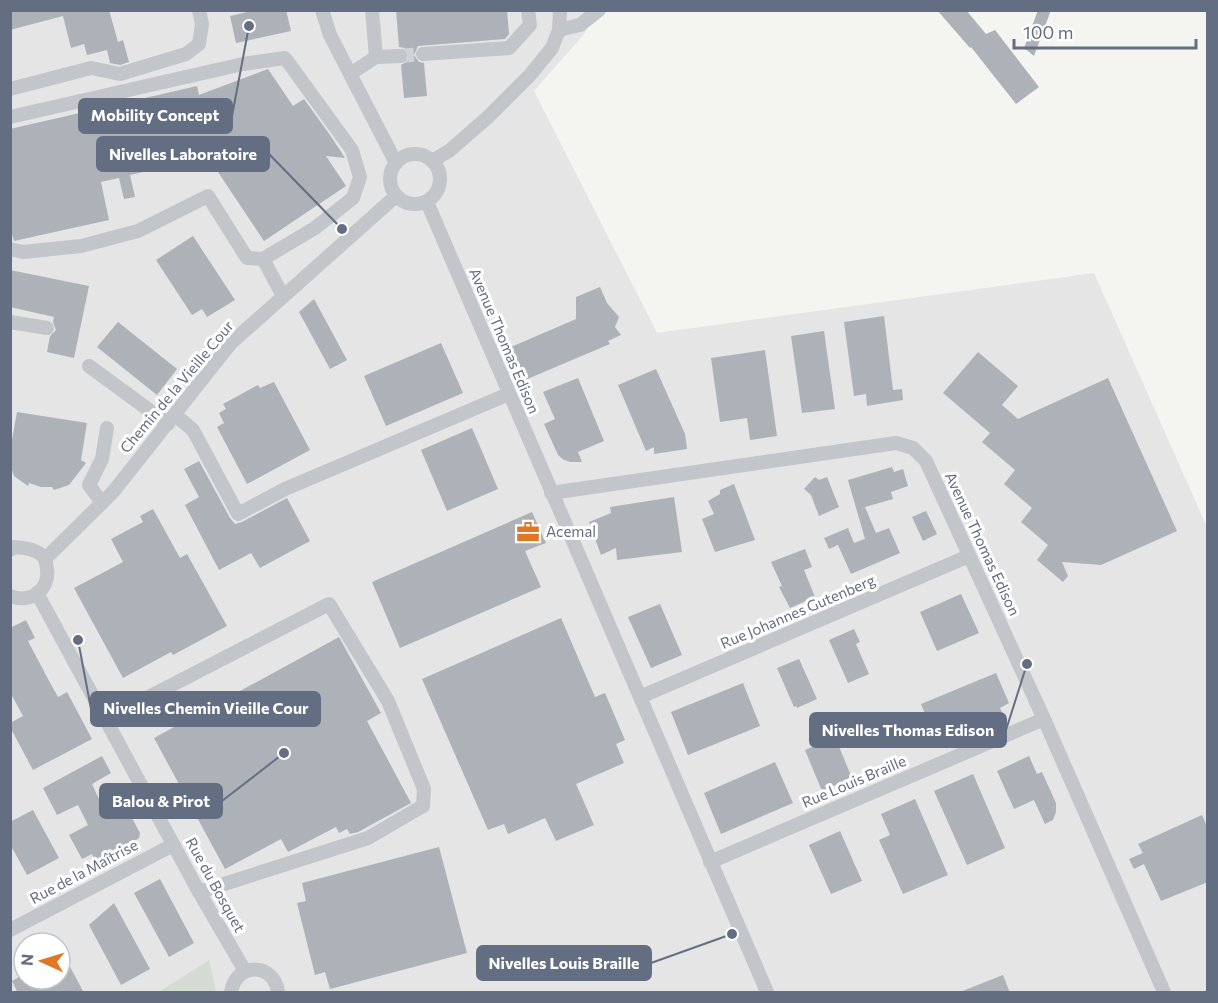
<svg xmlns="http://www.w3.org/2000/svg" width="1218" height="1003" font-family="Commissioner,sans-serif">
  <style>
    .built { fill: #e4e5e4; fill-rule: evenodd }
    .green { fill: #d4dbd2 }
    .building { fill: #adb2b9 }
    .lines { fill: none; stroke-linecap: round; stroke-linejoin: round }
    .minor-tunnel { stroke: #d0d3d5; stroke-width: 14; stroke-dasharray: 14 7; stroke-linecap: butt }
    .minor { stroke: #c2c5c9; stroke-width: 14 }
    .labels { text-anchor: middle; stroke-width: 6; stroke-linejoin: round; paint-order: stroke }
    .street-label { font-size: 15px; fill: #646e82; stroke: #fff }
    .poi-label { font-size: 15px; fill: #646e82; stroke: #fff; text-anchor: start }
    .leader { fill: none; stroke: #646e82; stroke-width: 2 }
    .callout-dot { fill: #646e82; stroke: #fff; stroke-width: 2 }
    .callout { fill: #646e82; stroke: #646e82; stroke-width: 2 }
    .callout-label { font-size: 16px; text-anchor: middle; font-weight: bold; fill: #fff }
  </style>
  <rect width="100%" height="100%" fill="#f4f5f1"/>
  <path class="built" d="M10 11H595L585 33 534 91 657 333 1094 273 1207 527V992H11ZM24 943H60V979H24Z"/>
  <path class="green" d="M209 960 216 992H159Z"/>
  <g class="building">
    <path d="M10 10H109L118 42 123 40 129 62 120 65 110 63 107 50 87 55 84 44 71 48 63 16 10 30Z"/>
    <path d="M256 10H286L291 31 236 43 230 16Z"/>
    <path d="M396 10H507L509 34 505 39 418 46 414 55 419 62 424 63 427 96 404 98 401 65 408 61 409 55 405 48 399 47Z"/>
    <path d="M937 10H966L986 34 995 30 1039 87 1016 104 971 47 970 48Z"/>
    <path d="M1038 10H1051L1034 56 1024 48Z"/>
    <path d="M268 69 293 106 304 99 330 135 345 158 326 156 346 186 264 241 210 160 179 167 178 164 130 175 135 197 124 199 119 178 101 182 109 220 14 241 10 227V129L197 86 199 95Z"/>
    <path d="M193 236 235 300 207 317 202 309 192 315 156 260Z"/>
    <path d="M10 270 89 286 74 358 47 352 50 336 56 330 53 322 54 317 10 307Z"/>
    <path d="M600 287 607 303 619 317 615 327 621 335 608 341 610 344 525 380 511 347 576 319V297Z"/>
    <path d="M314 299 347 360 330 369 299 312Z"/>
    <path d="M884 316 893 390 902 389 903 400 867 406 866 394 854 396 844 322Z"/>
    <path d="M118 322 177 369 157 395 97 347Z"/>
    <path d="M824 331 835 409 802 413 791 336Z"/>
    <path d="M441 343 463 393 386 426 364 376Z"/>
    <path d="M765 350 777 436 750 440 747 418 720 422 711 358Z"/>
    <path d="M978 352 1018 386 1002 405 1018 419 1108 378 1177 531 1101 565 1062 562 1068 576 1063 582 1037 560 1048 545 1021 522 1032 508 1004 484 1015 470 982 442 990 433 943 393Z"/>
    <path d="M656 369 685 434 687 449 654 454V447L646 451 618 385Z"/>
    <path d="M578 378 604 441 578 452 582 462H571L564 460 558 455 544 424 555 419 543 392Z"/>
    <path d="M274 382 310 450 247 484 217 427 224 423 219 413 226 409 223 404 258 385 260 388Z"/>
    <path d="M17 412 87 423 81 460 86 463 69 485 54 490 52 487H41L29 483 28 486 14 476 10 464V451Z"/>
    <path d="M472 428 498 489 447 511 421 450Z"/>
    <path d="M199 461 230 518 235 524 242 522 287 498 310 541 260 568 251 553 219 570 185 505 199 497 184 469Z"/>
    <path d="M892 467 894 472 903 469 908 486 891 492 893 499 865 507 876 533 889 528 900 553 851 574 838 545 829 549 824 538 848 528 854 543 865 539 848 480Z"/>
    <path d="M815 477 819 480 827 477 839 507 819 516 811 495 804 489Z"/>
    <path d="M734 484 755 540 715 552 702 519 714 514 708 501 720 494V490Z"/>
    <path d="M674 497 682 552 617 560 616 548 601 555 589 522 611 513 610 507Z"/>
    <path d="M153 509 180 558 187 554 227 626 173 655 171 652 123 678 74 588 123 562 111 539 143 522 140 516Z"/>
    <path d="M926 511 937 534 923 541 912 517Z"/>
    <path d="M532 512 546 543 525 551 541 587 400 648 372 582Z"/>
    <path d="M805 549 812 567 804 570 815 597 790 608 779 587 782 586 771 562Z"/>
    <path d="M961 594 979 633 937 651 920 612Z"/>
    <path d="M660 604 682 655 651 668 628 617Z"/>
    <path d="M561 618 595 697 605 693 625 740 616 744 624 763 576 784 594 825 556 841 545 818 508 834 504 824 488 830 422 679Z"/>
    <path d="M26 620 35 638 28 641 48 679 58 697 67 692 92 739 33 770 10 727V723L23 716 10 692V628Z"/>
    <path d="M854 629 860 642 856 644 869 674 848 683 829 640Z"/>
    <path d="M339 637 381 713 367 721 411 803 358 832 350 834 347 829 339 833 336 827 288 852 281 839 225 869 154 738Z"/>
    <path d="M799 659 817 699 797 708 796 706 794 707 777 668Z"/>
    <path d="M996 673 1009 703 1000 708 1002 712 936 740 921 704Z"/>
    <path d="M743 683 760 726 688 755 671 712Z"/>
    <path d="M835 737 852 778 822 791 805 750Z"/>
    <path d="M102 756 111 773 92 784 97 795 108 815 125 805 140 833 139 838 135 841 96 862 92 854 82 859 69 835 88 825 78 805 57 815 43 788Z"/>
    <path d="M1029 756 1037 774 1042 772 1056 803V812L1053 820 1045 824 1034 800 1014 809 997 771Z"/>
    <path d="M775 762 793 803 721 834 704 793Z"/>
    <path d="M973 774 1005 848 967 865 934 791Z"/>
    <path d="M915 799 948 875 903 894 879 840 890 835 881 814Z"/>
    <path d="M33 810 59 858 27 875 10 844V822Z"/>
    <path d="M1202 815 1208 829V882L1161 901 1144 864 1134 869 1129 859 1143 853 1138 844Z"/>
    <path d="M840 831 862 881 831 894 809 845Z"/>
    <path d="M439 847 467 953 330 989 325 972 315 975 297 903 306 901 302 883Z"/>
    <path d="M160 879 194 943 169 957 134 893Z"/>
    <path d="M114 903 150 969 121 985 89 925Z"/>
    <path d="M60 948 84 993H18L12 981 24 974V979H60Z"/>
    <path d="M1003 975 1010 993H960V992Z"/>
  </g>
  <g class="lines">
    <path class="minor-tunnel" d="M400 56 423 54"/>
    <g class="minor">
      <path d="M322 10 330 35 396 163"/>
      <path d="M559 30 560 10"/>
      <path d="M423 54 509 48 530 25 528 10"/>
      <path d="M376 57 400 56"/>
      <path d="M350 74 376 57 372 10"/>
      <path d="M10 89 91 68 120 74 186 54 199 44 202 24 199 10"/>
      <path d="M10 117 243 64 285 58 352 150 360 177 353 198 315 228 263 259"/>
      <circle cx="415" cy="179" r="25"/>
      <path d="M432 161 449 151 488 117 530 75 552 48 559 30 580 25 599 10"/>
      <path d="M427 202 767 992"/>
      <path d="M10 249 23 252 81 246 138 231 208 196 247 258 263 259 283 296"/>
      <path d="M10 322 47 328"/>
      <path d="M89 366 168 424"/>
      <path d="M175 415 193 430 238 514 285 489 504 396"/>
      <path d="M551 493 896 443 913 448 926 461 1044 719 1164 992"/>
      <path d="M102 503 89 485 102 459 107 428"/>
      <path d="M10 550 14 547C24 548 39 549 45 559 46 560 46 566 47 568 50 590 31 604 10 596"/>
      <path d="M45 559 113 492 231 343 396 196"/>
      <path d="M37 593 199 892 245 971"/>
      <path d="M640 697 969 556"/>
      <path d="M106 719 329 604 388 701 424 789 423 806 368 838 199 892"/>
      <path d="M710 862 1044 719"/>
      <path d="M10 930 173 845"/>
      <path d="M231 992C236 962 274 962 278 992"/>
    </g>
  </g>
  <defs>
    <g id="office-bare" transform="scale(1.8)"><path d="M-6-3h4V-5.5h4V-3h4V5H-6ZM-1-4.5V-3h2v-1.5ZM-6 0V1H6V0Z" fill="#e17724" stroke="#fff" stroke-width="2.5" paint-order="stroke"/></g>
  </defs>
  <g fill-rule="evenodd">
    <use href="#office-bare" x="528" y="532"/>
  </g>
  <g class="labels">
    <g class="street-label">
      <text transform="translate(504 341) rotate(67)" y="5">Avenue Thomas Edison</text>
      <text transform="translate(177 387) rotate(-50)" y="5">Chemin de la Vieille Cour</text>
      <text transform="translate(982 544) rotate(65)" y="5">Avenue Thomas Edison</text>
      <text transform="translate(798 612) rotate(-23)" y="5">Rue Johannes Gutenberg</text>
      <text transform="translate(854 782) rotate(-23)" y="5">Rue Louis Braille</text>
      <text transform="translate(84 872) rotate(-28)" y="5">Rue de la Maîtrise</text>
      <text transform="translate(215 885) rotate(61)" y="5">Rue du Bosquet</text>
    </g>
    <g class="poi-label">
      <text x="546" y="537">Acemal</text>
    </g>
  </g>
  <path class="leader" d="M249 26L232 116M342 229L269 154M78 640L91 709M1027 664L1006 730M284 753L222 801M732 934L651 963"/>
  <g class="callout-dot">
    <circle cx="249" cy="26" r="6"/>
    <circle cx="342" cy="229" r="6"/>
    <circle cx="78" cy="640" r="6"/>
    <circle cx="1027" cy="664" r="6"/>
    <circle cx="284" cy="753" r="6"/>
    <circle cx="732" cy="934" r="6"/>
  </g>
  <g class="callout">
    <rect x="79" y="99" width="153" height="34" rx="6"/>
    <rect x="97" y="137" width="172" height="34" rx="6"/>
    <rect x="91" y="692" width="229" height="34" rx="6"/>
    <rect x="810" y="713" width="196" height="34" rx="6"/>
    <rect x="100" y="784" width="122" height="34" rx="6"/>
    <rect x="477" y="946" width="174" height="34" rx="6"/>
  </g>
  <g class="callout-label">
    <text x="155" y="121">Mobility Concept</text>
    <text x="183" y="160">Nivelles Laboratoire</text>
    <text x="206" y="714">Nivelles Chemin Vieille Cour</text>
    <text x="908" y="736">Nivelles Thomas Edison</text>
    <text x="161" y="807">Balou &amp; Pirot</text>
    <text x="564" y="969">Nivelles Louis Braille</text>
  </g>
  <rect width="1218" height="1003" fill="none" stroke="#646e82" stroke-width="24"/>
  <g transform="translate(42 961) rotate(274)"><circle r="28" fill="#ffffff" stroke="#c1c5cd" stroke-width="1.5"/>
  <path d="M0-4.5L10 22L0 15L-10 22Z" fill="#e17724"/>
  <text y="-9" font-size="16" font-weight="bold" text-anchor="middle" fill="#646e82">N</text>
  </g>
  <path d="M1014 39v9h182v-9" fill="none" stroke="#646e82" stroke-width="3"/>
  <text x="1023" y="39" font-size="18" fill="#646e82" stroke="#ffffff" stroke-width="4.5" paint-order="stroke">100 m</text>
</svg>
